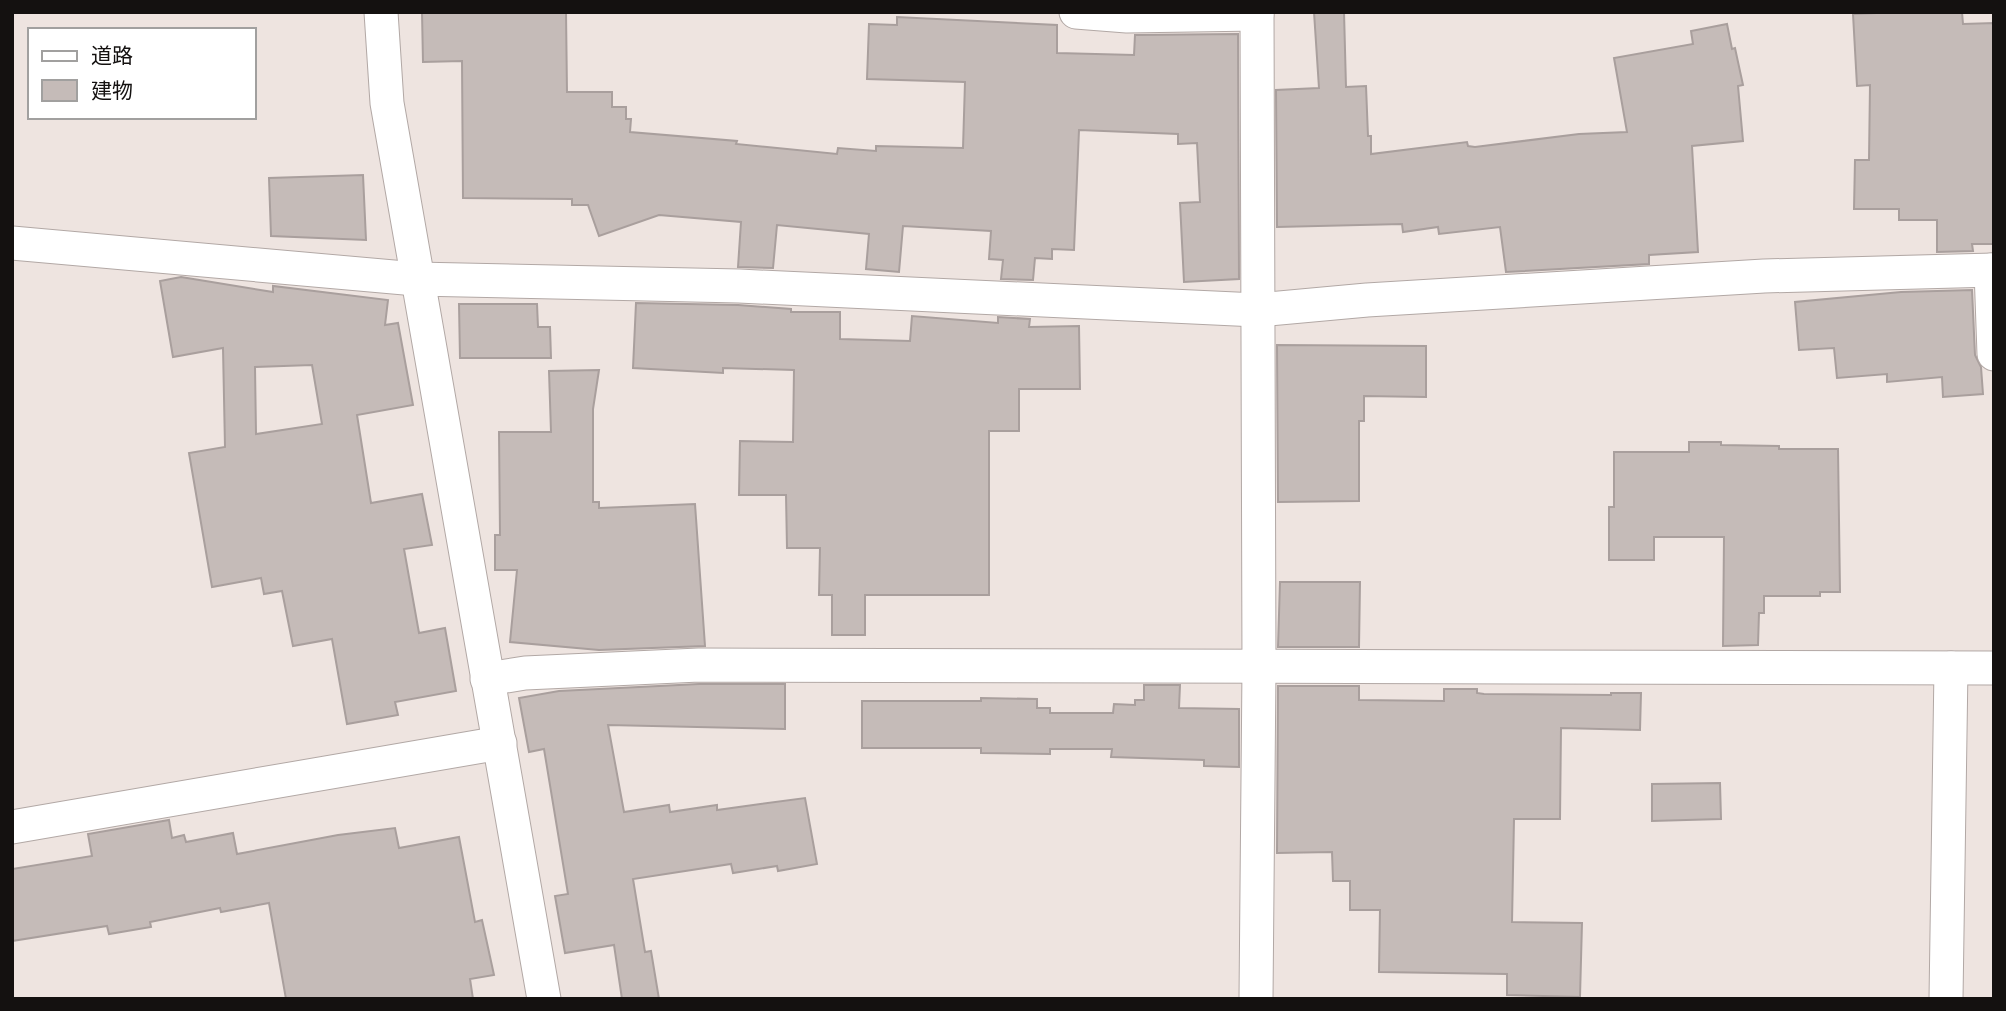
<svg xmlns="http://www.w3.org/2000/svg" width="2006" height="1011" font-family="Figtree,'Noto Sans JP',sans-serif">
  <style>
    .building { fill: #c5bbb8; stroke: #a99f9d; stroke-width: 2; fill-rule: evenodd }
    .lines { fill: none; stroke-linecap: round; stroke-linejoin: round }
    .minor-casing { stroke: #b2a8a5; stroke-width: 35 }
    .minor { stroke: #fff; stroke-width: 33 }
  </style>
  <rect width="100%" height="100%" fill="#eee4e0"/>
  <g class="building">
    <path d="M422 12H566L567 92H612V107H626V119H631L630 132 737 141 736 144 837 154 838 148 876 151V146L963 148 965 82 867 79 869 24 897 25V17L1057 25V53L1134 55 1135 35 1238 34 1239 279 1184 282 1180 203 1200 202 1197 143 1178 144V134L1079 130 1074 250 1052 249V259L1035 258 1033 280 1001 279 1003 260 989 259 991 231 903 226 899 272 866 269 869 234 777 225 773 268 738 267 741 222 659 215 599 236 588 205H572V199L463 198 462 61 423 62Z"/>
    <path d="M1314 12H1344L1346 87 1366 86 1368 136H1371V154L1467 142 1468 146 1475 147 1579 134 1627 132 1614 58 1693 44 1691 31 1727 24 1732 49 1735 48 1743 85 1738 86 1743 141 1692 146 1698 252 1649 255V264L1506 272 1500 227 1439 234 1438 227 1403 232 1402 224 1277 227 1276 90 1319 88Z"/>
    <path d="M1900 12H1962L1963 24 1994 23V244H1972L1973 251 1937 252V220H1899V209H1854L1855 160H1869L1870 85 1857 86 1853 14Z"/>
    <path d="M363 175 366 240 271 236 269 178Z"/>
    <path d="M181 277 273 292V286L388 300 385 325 398 323 413 405 357 415 371 503 422 494 432 545 404 549 419 633 445 628 456 691 395 702 398 715 347 724 332 639 293 646 282 591 264 594 261 578 212 587 189 453 225 447 223 348 173 357 160 281ZM312 365 322 424 256 434 255 367Z"/>
    <path d="M1972 290 1975 355 1981 367 1983 394 1943 397 1942 377 1887 382V374L1837 378 1834 348 1799 350 1795 302 1901 292Z"/>
    <path d="M636 303 738 305 791 309V312H840V339L910 341 912 316 998 323V317L1030 319 1029 327 1079 326 1080 389H1019V431H989V595H865V635H832V595H819L820 548H787L786 495H739L740 441 793 442 794 370 723 368V373L633 368Z"/>
    <path d="M459 304H537L538 327H550L551 358H460Z"/>
    <path d="M1277 345 1426 346V397L1364 396V421H1359V501L1278 502Z"/>
    <path d="M599 370 593 409V502H599V508L695 504 705 646 599 650 510 642 517 570H495V535H500L499 432H551L549 371Z"/>
    <path d="M1689 442H1721V445L1779 446V449H1838L1840 592H1820V596H1764V613H1759L1758 645 1723 646 1724 537H1654V560H1609V507H1614V452H1689Z"/>
    <path d="M1280 582H1360L1359 647H1278Z"/>
    <path d="M699 684H785V729L608 725 624 812 669 805 670 812 717 805V810L805 798 817 864 778 871 777 866 733 873 731 864 633 879 645 952 651 951 659 999H622L614 945 565 953 555 896 568 894 544 749 529 752 519 698 559 691Z"/>
    <path d="M1144 685H1180L1179 708 1239 709V767L1204 766V760L1111 757 1112 749H1050V754L981 753V748H862V701H981V698L1037 699V708H1050V713H1113L1114 704 1135 705V700H1144Z"/>
    <path d="M1278 686H1359V700L1444 701V689H1477V693L1484 694 1611 695V693H1641L1640 730 1561 728 1560 819H1514L1512 922 1582 923 1580 997 1507 995V974L1379 972 1380 910H1350V881H1333L1332 852 1277 853Z"/>
    <path d="M1720 783 1721 819 1652 821V784Z"/>
    <path d="M169 820 172 838 184 835 186 842 233 833 237 854 338 835 395 828 399 848 459 837 475 922 482 920 494 975 470 979 473 999H286L269 903 221 912 220 908 150 922 151 927 109 934 107 926 12 941V869L92 856 88 834Z"/>
  </g>
  <g class="lines">
    <g class="minor-casing">
      <g id="minor">
        <path d="M381 12 387 103 544 999"/>
        <path d="M1076 12 1127 16 1257 14"/>
        <path d="M12 243 416 279 739 286 1257 310 1367 300 1764 276 1994 270"/>
        <path d="M1991 270 1994 354"/>
        <path d="M487 679 525 673 699 665 1994 668"/>
        <path d="M12 827 500 743"/>
        <path d="M1256 999 1259 668 1257 12"/>
        <path d="M1946 999 1951 668"/>
      </g>
    </g>
    <use href="#minor" class="minor"/>
  </g>
  <rect width="2006" height="1011" fill="none" stroke="#141110" stroke-width="28"/>
  <rect x="28" y="28" width="228" height="91" fill="#ffffff" stroke="#a1a09f" stroke-width="2"/>
  <rect x="42" y="51" width="35" height="10" fill="#ffffff" stroke="#a1a09f" stroke-width="2"/>
  <text x="91" y="63" font-size="21" fill="#141110">道路</text>
  <rect x="42" y="80" width="35" height="21" fill="#c5bbb8" stroke="#a1a09f" stroke-width="2"/>
  <text x="91" y="98" font-size="21" fill="#141110">建物</text>
</svg>
